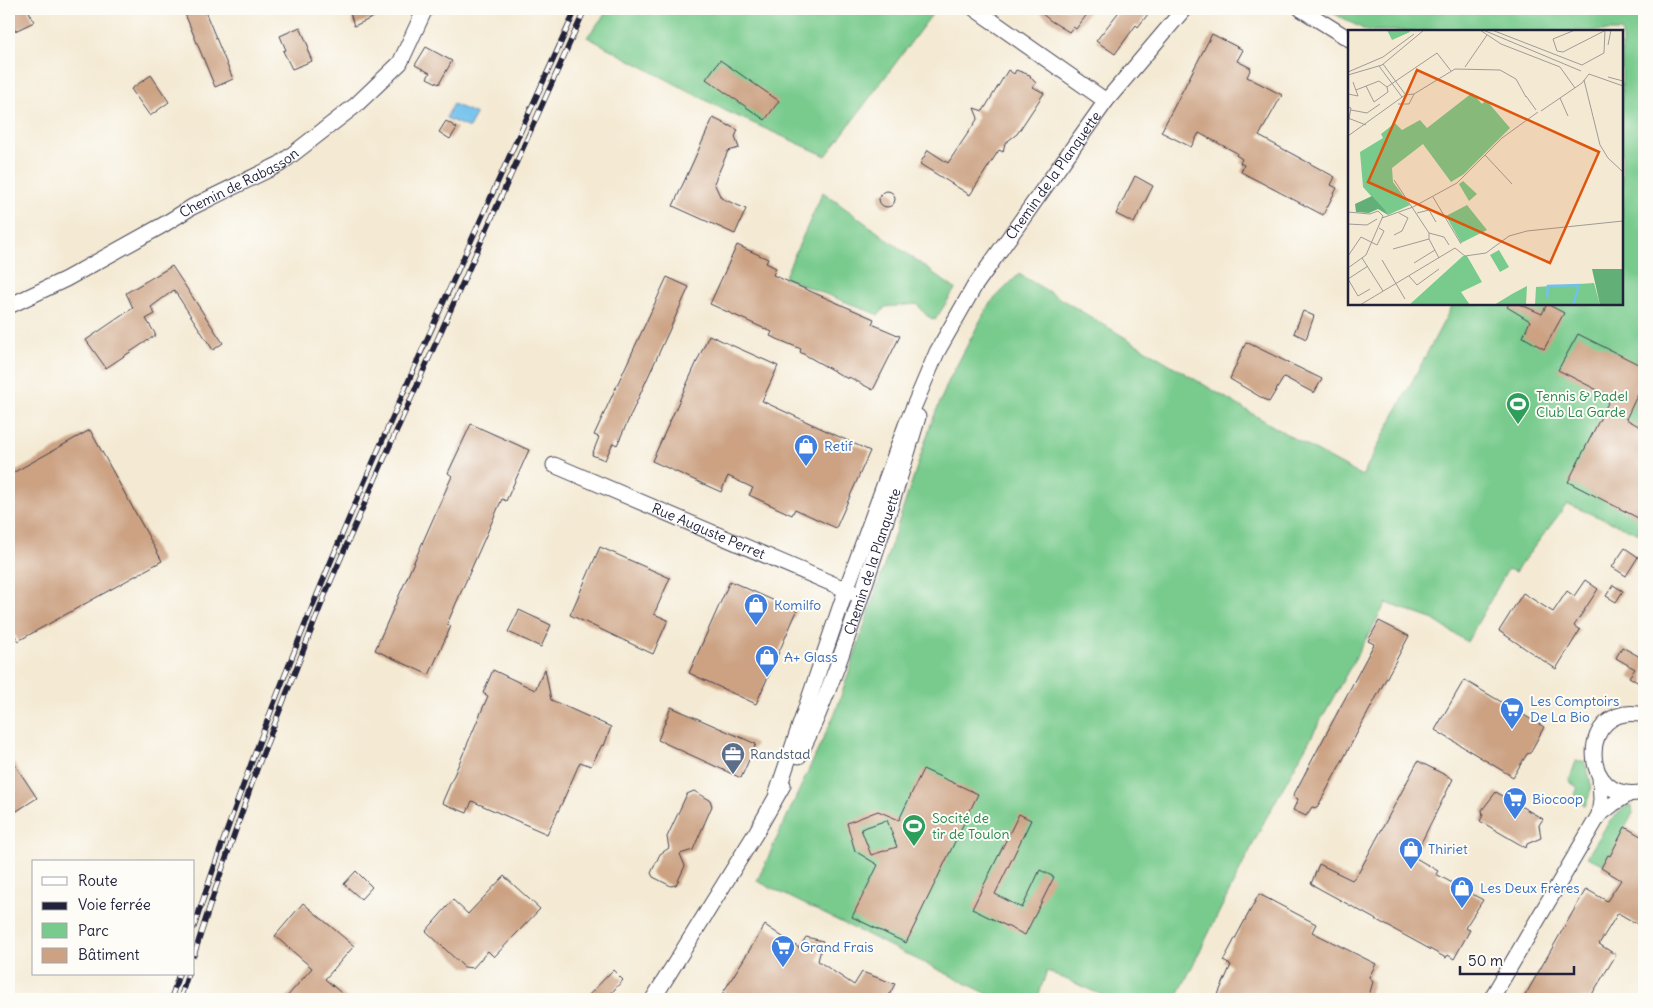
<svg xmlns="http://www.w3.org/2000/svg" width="1653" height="1008" font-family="Delius,sans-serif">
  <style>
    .green { fill: #78cb8d; stroke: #4d7664 }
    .water { fill: #72c1ec; stroke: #4a7294 }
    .building { fill: #cca283; fill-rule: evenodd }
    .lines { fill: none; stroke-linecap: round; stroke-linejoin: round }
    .minor-casing { stroke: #424052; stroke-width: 17 }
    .minor { stroke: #fff; stroke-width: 15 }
    .rail-casing { stroke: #22223b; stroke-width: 5.5 }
    .rail { stroke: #fdfcf7; stroke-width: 4; stroke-dasharray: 11; stroke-linecap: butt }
    .labels { text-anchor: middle; stroke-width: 4; stroke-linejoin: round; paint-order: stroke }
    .street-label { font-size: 14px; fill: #22223b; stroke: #fdfcf7 }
    .leisure-label { font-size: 14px; fill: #27864d; stroke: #fdfcf7; text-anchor: start }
    .shop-label { font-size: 14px; fill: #366cbe; stroke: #fdfcf7; text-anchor: start }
    .service-label { font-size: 14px; fill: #4e5e75; stroke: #fdfcf7; text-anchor: start }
    .inset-river { fill: none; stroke: #72c1ec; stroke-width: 2.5 }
    .inset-road { fill: none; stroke: #a09a97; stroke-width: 1 }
    .view { fill: #de560e; fill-opacity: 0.15; stroke: #de560e; stroke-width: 2.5 }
    .inset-edge { fill: none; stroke: #22223b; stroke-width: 2.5 }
  </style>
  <rect width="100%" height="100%" fill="#fdfcf7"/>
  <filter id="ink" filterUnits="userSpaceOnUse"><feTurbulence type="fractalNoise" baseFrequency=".02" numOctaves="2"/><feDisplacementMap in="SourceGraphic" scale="10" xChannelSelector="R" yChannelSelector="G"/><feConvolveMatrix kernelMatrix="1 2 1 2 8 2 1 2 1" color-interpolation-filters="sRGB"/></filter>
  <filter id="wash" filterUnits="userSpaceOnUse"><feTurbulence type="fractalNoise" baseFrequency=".0096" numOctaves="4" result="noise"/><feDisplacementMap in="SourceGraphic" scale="20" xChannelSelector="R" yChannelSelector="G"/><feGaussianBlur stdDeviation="1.12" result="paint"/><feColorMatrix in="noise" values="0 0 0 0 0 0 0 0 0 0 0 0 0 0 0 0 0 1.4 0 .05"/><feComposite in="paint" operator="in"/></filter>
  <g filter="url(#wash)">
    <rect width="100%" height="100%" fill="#f4ead4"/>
    <g class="green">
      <path d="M609 9H936L826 156 726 111 587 37Z"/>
      <path d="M1325 9H1644V532L1642 535 1567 504 1515 572 1508 569 1467 642 1432 619 1386 603 1265 820 1176 999H1111L1047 971 1037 999H998L757 881 836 711 931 424 949 380 989 304 1019 274 1293 438 1362 476 1453 304H1622V31H1367Z"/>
      <path d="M823 192 955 289 935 320 927 316 917 304 885 307 879 315 784 278Z"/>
      <path d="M1576 761H1584C1591 780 1594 787 1585 806L1574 795 1578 788 1569 781Z"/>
      <path d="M1626 806H1632L1633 813 1612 853 1608 855 1603 864 1587 857 1609 822Z"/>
    </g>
    <path class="water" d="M453 104 476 114 469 128 446 118Z"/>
    <g id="blocks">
      <g class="building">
        <path d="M9 9H28L34 22 15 31 13 27 9 28Z"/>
        <path d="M183 9H204L233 79 215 87Z"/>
        <path d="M349 9H392L354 26Z"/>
        <path d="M1036 9H1091L1076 29 1073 27 1069 32 1051 21Z"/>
        <path d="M1121 9H1152L1138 27 1136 25 1115 54 1096 41Z"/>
        <path d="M300 27 309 48 307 49 312 61 292 69 283 51 286 50 280 36Z"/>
        <path d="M1212 34 1243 50 1237 61 1251 68 1247 77 1282 95 1259 136 1335 177 1331 185 1337 188 1323 215 1241 172 1244 165 1240 163 1242 159 1236 155 1237 153 1199 133 1191 147 1161 132Z"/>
        <path d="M426 47 452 61 439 84 427 78 430 73 415 65Z"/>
        <path d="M720 60 779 101 765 120 706 79Z"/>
        <path d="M1008 70 1014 74 1016 70 1030 75 1031 78 1036 83 1033 87 1044 93 1017 134 1005 143 1003 152 999 150 970 195 920 164 928 150 948 163 978 118 974 108 983 111Z"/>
        <path d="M151 75 169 102 150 116 131 89Z"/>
        <path d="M713 118 738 130 735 137 739 148 728 151 714 183 721 198 746 209 735 234 673 206Z"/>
        <path d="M446 121 457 128 450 139 439 132Z"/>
        <path d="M1135 176 1153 186 1134 223 1116 214Z"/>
        <circle cx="887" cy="199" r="8"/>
        <path d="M737 245 768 259 766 263 776 268 773 275 874 319 872 324 900 336 873 390 849 377 848 379 800 352 801 349 770 336 772 332 710 304Z"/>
        <path d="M172 266 223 343 213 350 174 290 151 307 155 314 146 319 156 335 106 368 86 340 133 308 126 293Z"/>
        <path d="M667 277 689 287 617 445 613 443 605 460 592 455 599 437 594 435Z"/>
        <path d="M1509 304H1519L1542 314 1547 304 1564 313 1544 349 1523 337 1530 321 1507 307Z"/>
        <path d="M1303 311 1314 316 1306 339 1294 333Z"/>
        <path d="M1578 334 1644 367V381L1626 419 1644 429V521L1568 482 1611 397 1558 370Z"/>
        <path d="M709 335 778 366 762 401 870 451 836 528 795 509 792 515 749 495 753 488 728 476 721 492 652 461Z"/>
        <path d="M1246 342 1322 379 1314 393 1284 377 1269 402 1230 379Z"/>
        <path d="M471 424 529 450 506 501 502 499 447 624 451 626 429 675 375 650 452 476 448 473Z"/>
        <path d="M90 430 162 561 18 641 9 625V475Z"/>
        <path d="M600 547 670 578 654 614 668 620 653 654 570 615Z"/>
        <path d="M1625 548 1638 557 1626 576 1612 567Z"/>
        <path d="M1585 580 1598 589 1574 626 1580 630 1556 669 1499 631 1523 593 1553 612 1567 591 1574 596Z"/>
        <path d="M730 581 797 611 756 704 689 673Z"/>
        <path d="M1613 585 1623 591 1616 602 1606 596Z"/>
        <path d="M519 610 551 625 541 647 508 632Z"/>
        <path d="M1379 621 1409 636 1317 808 1312 807 1306 816 1293 810 1298 799 1293 796 1374 644 1368 641Z"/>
        <path d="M1622 647 1642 658 1644 654V686L1629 677 1635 669 1616 658Z"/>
        <path d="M545 669 551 700 611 727 604 746 602 745 591 766 580 762 562 803 547 834 472 801 467 813 442 803 488 696 483 693 493 670 535 690Z"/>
        <path d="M1464 680 1544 727 1530 753 1527 754 1513 777 1435 730Z"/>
        <path d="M671 707 756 744 741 778 658 740Z"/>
        <path d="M9 756 37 798 9 816Z"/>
        <path d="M1418 761 1453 779 1414 857 1438 871 1436 874 1483 900 1465 928 1470 930 1454 959 1448 955 1446 958 1311 884 1319 864 1352 880 1359 872Z"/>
        <path d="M923 769 978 794 906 943 852 917 878 865 855 851 847 823 878 811 899 820ZM887 820 897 847 871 855 861 829Z"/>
        <path d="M694 791 710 800 712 806 693 850 680 854 685 866 676 885 671 886 653 877 651 873 660 854 669 848 667 837 687 794Z"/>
        <path d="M1496 792 1543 819 1539 825 1541 838 1527 844 1526 848 1480 821 1483 815 1482 810Z"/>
        <path d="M1019 814 1031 820 995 894 1022 908 1040 870 1054 877 1025 935 972 909Z"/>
        <path d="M1625 827 1644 838V928L1618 913 1599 944 1616 955 1589 999H1523L1586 889 1607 901 1621 880 1601 868 1608 855 1610 856Z"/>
        <path d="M356 871 372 887 361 899 344 884Z"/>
        <path d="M504 876 540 909 494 957 488 951 473 968 464 967 426 931 453 900 468 914Z"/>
        <path d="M1259 894 1316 924 1312 932 1376 964 1369 977 1373 982 1368 999H1216L1231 965 1223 961Z"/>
        <path d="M303 903 354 946 325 979 348 999H285L312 968 275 936Z"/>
        <path d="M765 925 799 948 806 937 823 941 818 961 854 985 862 972 895 984 887 999H719Z"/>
        <path d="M613 970 623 980 606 999H585Z"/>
      </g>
    </g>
  </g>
  <g filter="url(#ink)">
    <use href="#blocks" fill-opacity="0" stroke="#424052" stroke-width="1"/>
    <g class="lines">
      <g class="minor-casing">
        <g id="minor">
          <path d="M975 9 1106 101"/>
          <path d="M1301 9 1349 39"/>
          <path id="s1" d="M9 306 66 279 163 225 192 207 280 164 356 105 400 63 425 9"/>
          <path id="s2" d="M554 465 854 593"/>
          <path d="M1644 715C1577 700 1578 807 1644 792"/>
          <path id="s3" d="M799 756C827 700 847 640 866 581 884 527 902 472 918 417"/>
          <path id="s4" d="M777 793 846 590 906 425 937 352 974 287 1106 101 1184 9"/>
          <path d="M1599 815 1601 800 1600 776"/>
          <path d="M653 999 757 831 783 785"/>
          <path d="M1491 999 1599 815 1613 804 1629 794"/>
        </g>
      </g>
      <use href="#minor" class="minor"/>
      <g class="rail-casing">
        <g id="rail">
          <path d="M194 927C297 611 440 311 576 9"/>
          <path d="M194 955 215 890 258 766 327 590 384 459 585 9"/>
          <path d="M171 999 179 974"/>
          <path d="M180 999 188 974"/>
        </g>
      </g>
      <use href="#rail" class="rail"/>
    </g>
  </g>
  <defs>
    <g id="stadium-pin" transform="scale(1.25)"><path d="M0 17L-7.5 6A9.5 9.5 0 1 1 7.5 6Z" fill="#2e9e5b" stroke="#fdfcf7"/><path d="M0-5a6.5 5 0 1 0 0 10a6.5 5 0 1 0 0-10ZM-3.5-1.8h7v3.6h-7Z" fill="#fff"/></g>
    <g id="shop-pin" transform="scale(1.25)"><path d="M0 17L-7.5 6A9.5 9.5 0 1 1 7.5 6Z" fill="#3f7fe0" stroke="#fdfcf7"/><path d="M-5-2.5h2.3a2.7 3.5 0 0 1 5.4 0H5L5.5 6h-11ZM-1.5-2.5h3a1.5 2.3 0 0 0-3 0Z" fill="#fff"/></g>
    <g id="supermarket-pin" transform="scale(1.25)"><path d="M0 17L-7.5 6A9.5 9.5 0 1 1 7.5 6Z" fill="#3f7fe0" stroke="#fdfcf7"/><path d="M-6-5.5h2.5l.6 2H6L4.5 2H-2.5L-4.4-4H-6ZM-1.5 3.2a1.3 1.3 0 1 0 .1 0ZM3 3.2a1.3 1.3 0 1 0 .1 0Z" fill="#fff"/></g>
    <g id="office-pin" transform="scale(1.25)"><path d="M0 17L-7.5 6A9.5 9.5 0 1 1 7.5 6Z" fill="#5c6f8a" stroke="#fdfcf7"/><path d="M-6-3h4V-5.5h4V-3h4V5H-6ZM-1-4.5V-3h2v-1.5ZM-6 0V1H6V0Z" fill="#fff"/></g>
  </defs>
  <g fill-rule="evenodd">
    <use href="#stadium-pin" x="1518" y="404"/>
    <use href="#shop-pin" x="806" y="446"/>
    <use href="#shop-pin" x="756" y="605"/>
    <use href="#shop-pin" x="767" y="657"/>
    <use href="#supermarket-pin" x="1512" y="709"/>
    <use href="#office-pin" x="733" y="754"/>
    <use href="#supermarket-pin" x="1515" y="799"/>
    <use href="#stadium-pin" x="914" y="826"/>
    <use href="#shop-pin" x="1411" y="849"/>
    <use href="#shop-pin" x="1462" y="888"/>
    <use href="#supermarket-pin" x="783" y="947"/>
  </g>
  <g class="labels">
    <g class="street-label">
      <text dy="5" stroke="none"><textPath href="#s4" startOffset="681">Chemin de la Planquette</textPath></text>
      <text dy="5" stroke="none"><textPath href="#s1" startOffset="261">Chemin de Rabasson</textPath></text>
      <text dy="5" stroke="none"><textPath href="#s2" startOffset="168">Rue Auguste Perret</textPath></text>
      <text dy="5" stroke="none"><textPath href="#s3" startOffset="208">Chemin de la Planquette</textPath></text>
    </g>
    <g class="leisure-label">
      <text x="1536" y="401">Tennis &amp; Padel<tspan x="1536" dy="16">Club La Garde</tspan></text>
      <text x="932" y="823">Socité de<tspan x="932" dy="16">tir de Toulon</tspan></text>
    </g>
    <g class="shop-label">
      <text x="824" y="451">Retif</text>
      <text x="774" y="610">Komilfo</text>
      <text x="784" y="662">A+ Glass</text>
      <text x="1530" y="706">Les Comptoirs<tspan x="1530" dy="16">De La Bio</tspan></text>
      <text x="1532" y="804">Biocoop</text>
      <text x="1428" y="854">Thiriet</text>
      <text x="1480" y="893">Les Deux Frères</text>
      <text x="800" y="952">Grand Frais</text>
    </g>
    <g class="service-label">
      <text x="750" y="759">Randstad</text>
    </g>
  </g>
  <g transform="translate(1348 30)">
    <rect width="275" height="275" fill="#f4ead4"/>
    <path d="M39 0H61L62 2 44 10ZM124 63 134 74 138 70 162 98 116 144 103 152 75 114 44 138 45 152 62 175 40 185 15 157 12 122 35 108 33 104 47 93 54 100 72 90 79 98ZM115 151 129 164 121 171 111 154ZM119 175 139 200 113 213 98 186ZM151 220 161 237 152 242 142 225ZM115 226H119L134 252 113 262 122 275H61ZM246 253 252 275H187L188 257ZM179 256 178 275H146L164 264Z" fill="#78cb8d"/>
    <path d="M24 166 36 179 40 185 30 179 21 183 8 182 7 174ZM244 239H275V275H252Z" fill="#62af78"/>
    <path class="inset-river" d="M199 268 200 256 231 255 225 275"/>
    <path class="inset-road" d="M132 0 153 14 212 37 227 58M135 0 233 41M144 0 234 35M227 0 205 9 209 21 215 22 256 1M260 15 263 0M35 34 57 64M234 35 256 23 257 0M31 36 54 67M117 37 139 5M0 42 35 27 66 4M241 44 275 56M0 45 34 35 76 0M260 47 275 51M236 50 252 115 260 128 275 142M18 56 26 72 40 62 39 57 89 23 103 41M8 60 31 51 39 57M0 64 10 66 5 52M178 66 188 80M212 68 220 86M50 74H61L66 64M0 77 3 78 0 94M3 80 19 83 32 74M193 81 234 53 241 44M0 88 18 95M0 106 57 65 66 64 107 39 152 40 168 49 178 67M154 108 190 82M137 125 164 154M46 150 81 203V209L91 228M85 167 113 214M0 182 22 184 30 181 35 186 18 225 0 238M69 183 81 180 88 192M34 188 65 177 109 153 155 107M0 194 19 195 29 189M81 203 96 207 101 215M46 205 54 201 60 188 51 183M13 207 29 215 36 201 31 198M107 218 117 226 138 223 161 206 179 201 275 191M45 219 81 209M0 226 13 207M14 228 35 261M34 230 57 269M66 233 87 220M61 246 69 255 91 239M0 249 10 266 22 259M0 249 20 236M12 275 107 218"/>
    <path class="view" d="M69 40 251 122 202 233 20 152Z"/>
    <rect width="275" height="275" class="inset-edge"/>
  </g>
  <rect width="1653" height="1008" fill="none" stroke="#fdfcf7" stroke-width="30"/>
  <rect x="32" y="860" width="162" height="115" fill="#fdfcf7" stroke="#a5a5ac"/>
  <rect x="42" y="877" width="25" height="8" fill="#ffffff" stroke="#a5a5ac"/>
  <text x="78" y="886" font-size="15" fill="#22223b">Route</text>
  <rect x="42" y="902" width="25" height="8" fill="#22223b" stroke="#a5a5ac"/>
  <text x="78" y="910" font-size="15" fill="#22223b">Voie ferrée</text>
  <rect x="42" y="923" width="25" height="15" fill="#78cb8d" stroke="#a5a5ac"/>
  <text x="78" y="936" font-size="15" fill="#22223b">Parc</text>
  <rect x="42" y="948" width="25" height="15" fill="#cca283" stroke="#a5a5ac"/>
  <text x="78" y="960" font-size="15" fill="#22223b">Bâtiment</text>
  <path d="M1460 966v8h114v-8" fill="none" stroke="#22223b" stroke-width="2.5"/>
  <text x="1468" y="966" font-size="15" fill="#22223b" stroke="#fdfcf7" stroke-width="4" paint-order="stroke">50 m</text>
</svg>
